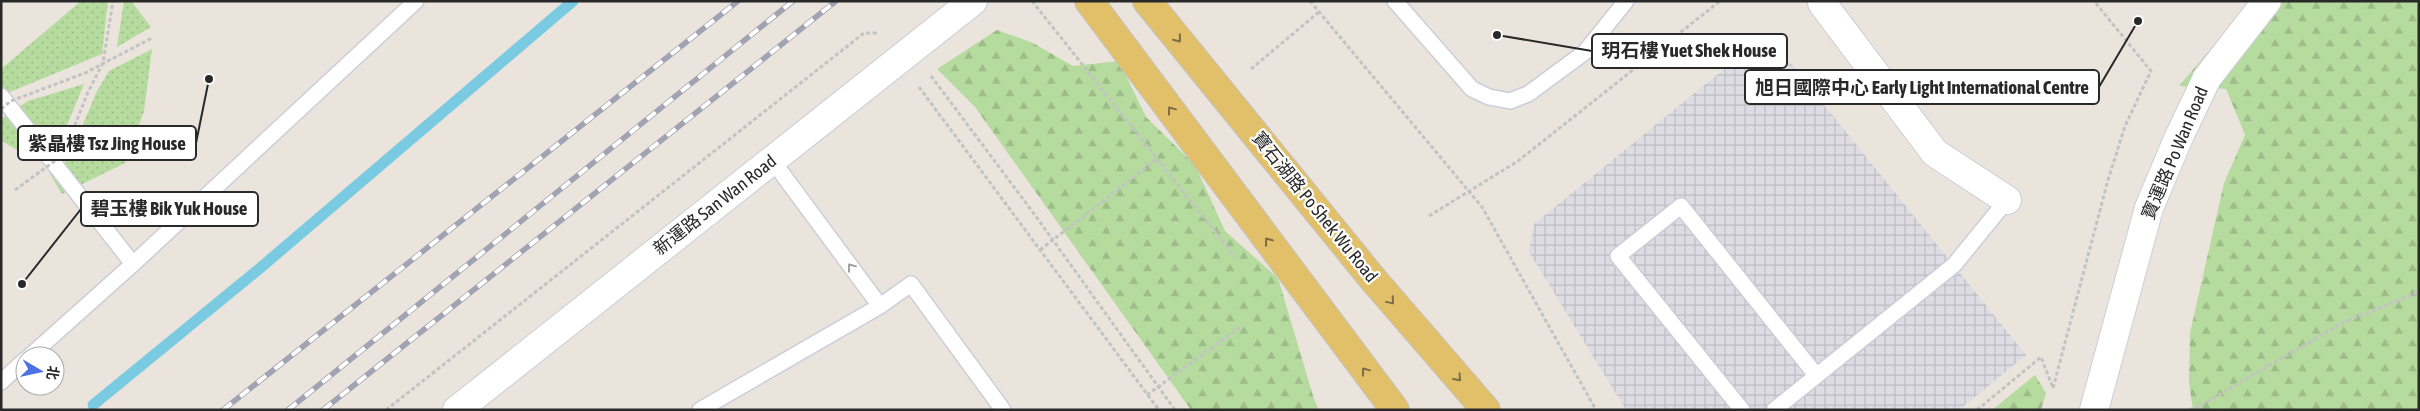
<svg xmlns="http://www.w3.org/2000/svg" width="2420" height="411" font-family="'Asap Condensed','Noto Sans SC',sans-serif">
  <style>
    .industrial { fill: url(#industrial-grid) }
    .grass { fill: url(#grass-dots) }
    .forest { fill: url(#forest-firs) }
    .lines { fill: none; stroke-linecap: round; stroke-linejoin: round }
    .stream { stroke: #7acbe2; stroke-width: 11 }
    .service-casing { stroke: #cbceda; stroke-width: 18 }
    .minor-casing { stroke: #cbceda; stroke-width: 30 }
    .tertiary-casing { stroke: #cbceda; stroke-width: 30 }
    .primary-casing { stroke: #c3c3c3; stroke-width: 30 }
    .path { stroke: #c3c3c3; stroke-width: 3; stroke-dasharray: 4 2.5; stroke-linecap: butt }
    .service { stroke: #fff; stroke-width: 15 }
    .minor { stroke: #fff; stroke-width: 28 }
    .tertiary { stroke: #fff; stroke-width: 28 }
    .primary { stroke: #e2c06a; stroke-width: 28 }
    .rail-casing { stroke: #a0a3b2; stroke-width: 5.5 }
    .rail { stroke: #fff; stroke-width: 4; stroke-dasharray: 11; stroke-linecap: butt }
    .path-bridge { stroke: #c3c3c3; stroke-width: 3; stroke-dasharray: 4 2.5; stroke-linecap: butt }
    .oneway { stroke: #7c6d46 }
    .oneway2 { stroke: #9f9f9f }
    .labels { text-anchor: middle; stroke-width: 4.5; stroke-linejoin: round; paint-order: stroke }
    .street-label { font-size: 18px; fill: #292929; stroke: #fff }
    .leader { fill: none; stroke: #292929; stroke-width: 2 }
    .callout-dot { fill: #292929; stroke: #fff; stroke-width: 2 }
    .callout { fill: #fff; stroke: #292929; stroke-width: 2 }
    .callout-label { font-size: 19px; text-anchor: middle; font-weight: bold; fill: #292929 }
  </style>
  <defs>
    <pattern id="industrial-grid" width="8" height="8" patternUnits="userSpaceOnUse" patternTransform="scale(1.25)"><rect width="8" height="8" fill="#dedce3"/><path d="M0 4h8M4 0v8" fill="none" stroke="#bebdc3"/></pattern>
    <pattern id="grass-dots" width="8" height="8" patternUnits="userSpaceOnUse" patternTransform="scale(1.25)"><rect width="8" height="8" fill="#b6db9e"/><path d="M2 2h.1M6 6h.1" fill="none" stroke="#9cbc88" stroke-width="1.8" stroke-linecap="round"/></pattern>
    <pattern id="forest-firs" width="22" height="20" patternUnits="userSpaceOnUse" patternTransform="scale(1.25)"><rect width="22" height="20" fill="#b6db9e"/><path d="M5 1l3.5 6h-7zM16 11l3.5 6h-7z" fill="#9cbc88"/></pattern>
  </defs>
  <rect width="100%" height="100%" fill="#eae4dd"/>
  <path class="industrial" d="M1767 34 2026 355 1959 410H1626L1529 252 1534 224Z"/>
  <g class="grass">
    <path d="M81 1H108L102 54 10 92 1 98V69Z"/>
    <path d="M124 1H131L151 27 117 47Z"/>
    <path d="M152 49 144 111 125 163 62 194 49 172 68 160 97 91 109 71Z"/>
    <path d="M84 84 56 152C34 158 19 153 1 140V119L28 101Z"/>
  </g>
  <g class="forest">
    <path d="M2252 1H2419V410H2193L2189 383 2190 333 2224 183 2245 135 2226 89 2179 86Z"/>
    <path d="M997 30 1033 43 1073 66 1119 61 1146 117 1195 165 1225 231 1278 278 1314 399 1319 410H1191L975 107 937 69Z"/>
    <path d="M2035 375 2046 393 2041 410H1992Z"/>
  </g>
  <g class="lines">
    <path class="stream" d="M93 405 259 269 573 1"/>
    <g class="service-casing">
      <g id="service">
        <path d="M1395 1 1472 89 1489 97 1510 101 1528 94 1585 52 1626 1"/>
        <path d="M1 96 133 264"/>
        <path d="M772 160 880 306"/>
        <path d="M30 356 133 264 416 1"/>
        <path d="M1 382 25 360"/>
        <path d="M700 410 880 306 911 284 1003 410"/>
        <path d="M1742 410 1618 256 1681 206 1816 375"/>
        <path d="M1774 410 1954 265 2007 200"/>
      </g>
    </g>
    <g class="minor-casing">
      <g id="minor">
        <path d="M1824 1 1822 3 1935 153 2007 200"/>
        <path d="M457 410 973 1"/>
      </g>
    </g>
    <g class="tertiary-casing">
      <path id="tertiary" d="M2094 410 2149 208 2178 139 2207 78 2267 1"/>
    </g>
    <g class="primary-casing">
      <g id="primary">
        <path d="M1089 1 1395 410"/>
        <path d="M1147 1 1372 278 1486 410"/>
      </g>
    </g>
    <g class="path">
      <path d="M1032 1 1235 257"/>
      <path d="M1310 1 1482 207 1596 410"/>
      <path d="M1251 69 1319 12"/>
      <path d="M931 76 1032 211 1175 410"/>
      <path d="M919 87 1159 410"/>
      <path d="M1429 216 1518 161 1720 1"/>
      <path d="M1040 250 1157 159"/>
      <path d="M2053 388 2108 180 2125 126 2151 71 2094 1"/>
      <path d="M1147 395 1240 327"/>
      <path d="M386 410 864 33H878"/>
      <path d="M1977 410 2041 357 2053 388"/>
      <path d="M2189 410 2198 407 2342 323 2419 292"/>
    </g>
    <use href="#service" class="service"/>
    <use href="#minor" class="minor"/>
    <use href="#tertiary" class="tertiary"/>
    <use href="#primary" class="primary"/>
    <g class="rail-casing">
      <g id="rail">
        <path d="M223 410 738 1"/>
        <path d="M288 410 793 1"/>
        <path d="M323 410 836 1"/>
      </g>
    </g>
    <use href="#rail" class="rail"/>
    <g class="path-bridge">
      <path d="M1 109 11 101 85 73 152 38"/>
      <path d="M15 190 63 155 88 92 103 63 113 1"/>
    </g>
  </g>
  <defs><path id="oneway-chevron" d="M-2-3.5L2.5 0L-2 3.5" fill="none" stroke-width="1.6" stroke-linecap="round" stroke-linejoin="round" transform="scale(1.25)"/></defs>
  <g class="oneway">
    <use href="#oneway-chevron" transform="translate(1178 39) rotate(51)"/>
    <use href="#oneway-chevron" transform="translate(1171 110) rotate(-127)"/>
    <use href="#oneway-chevron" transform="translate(1268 241) rotate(-127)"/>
    <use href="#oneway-chevron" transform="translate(1391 301) rotate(50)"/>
    <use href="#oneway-chevron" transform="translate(1365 371) rotate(-127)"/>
    <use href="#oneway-chevron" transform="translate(1458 378) rotate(48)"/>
  </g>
  <use class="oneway2" href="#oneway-chevron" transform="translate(851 267) rotate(-127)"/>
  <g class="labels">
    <g class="street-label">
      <text transform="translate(2175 153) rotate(-67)" y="6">寶運路 Po Wan Road</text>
      <text transform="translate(715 205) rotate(-38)" y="6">新運路 San Wan Road</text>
      <text transform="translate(1315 207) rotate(51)" y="6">寶石湖路 Po Shek Wu Road</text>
    </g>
  </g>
  <path class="leader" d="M1497 35L1592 51M2138 21L2099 87M209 79L196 143M22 284L81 209"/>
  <g class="callout-dot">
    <circle cx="1497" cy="35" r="5"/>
    <circle cx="2138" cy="21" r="5"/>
    <circle cx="209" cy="79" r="5"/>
    <circle cx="22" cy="284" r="5"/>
  </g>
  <g class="callout">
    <rect x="1592" y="34" width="195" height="34" rx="5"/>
    <rect x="1745" y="70" width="354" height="34" rx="5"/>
    <rect x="18" y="126" width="178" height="34" rx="5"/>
    <rect x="81" y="192" width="177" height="34" rx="5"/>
  </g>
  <g class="callout-label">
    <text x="1689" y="57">玥石樓 Yuet Shek House</text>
    <text x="1922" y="94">旭日國際中心 Early Light International Centre</text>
    <text x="107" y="150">紫晶樓 Tsz Jing House</text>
    <text x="169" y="215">碧玉樓 Bik Yuk House</text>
  </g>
  <rect width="2420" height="411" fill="none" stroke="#292929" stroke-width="5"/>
  <g transform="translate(40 371) rotate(99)"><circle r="24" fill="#ffffff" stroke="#a9a9a9"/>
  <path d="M0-4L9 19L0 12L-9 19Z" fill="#4c71e7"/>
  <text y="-8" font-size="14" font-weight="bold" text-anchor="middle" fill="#292929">北</text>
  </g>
</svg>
